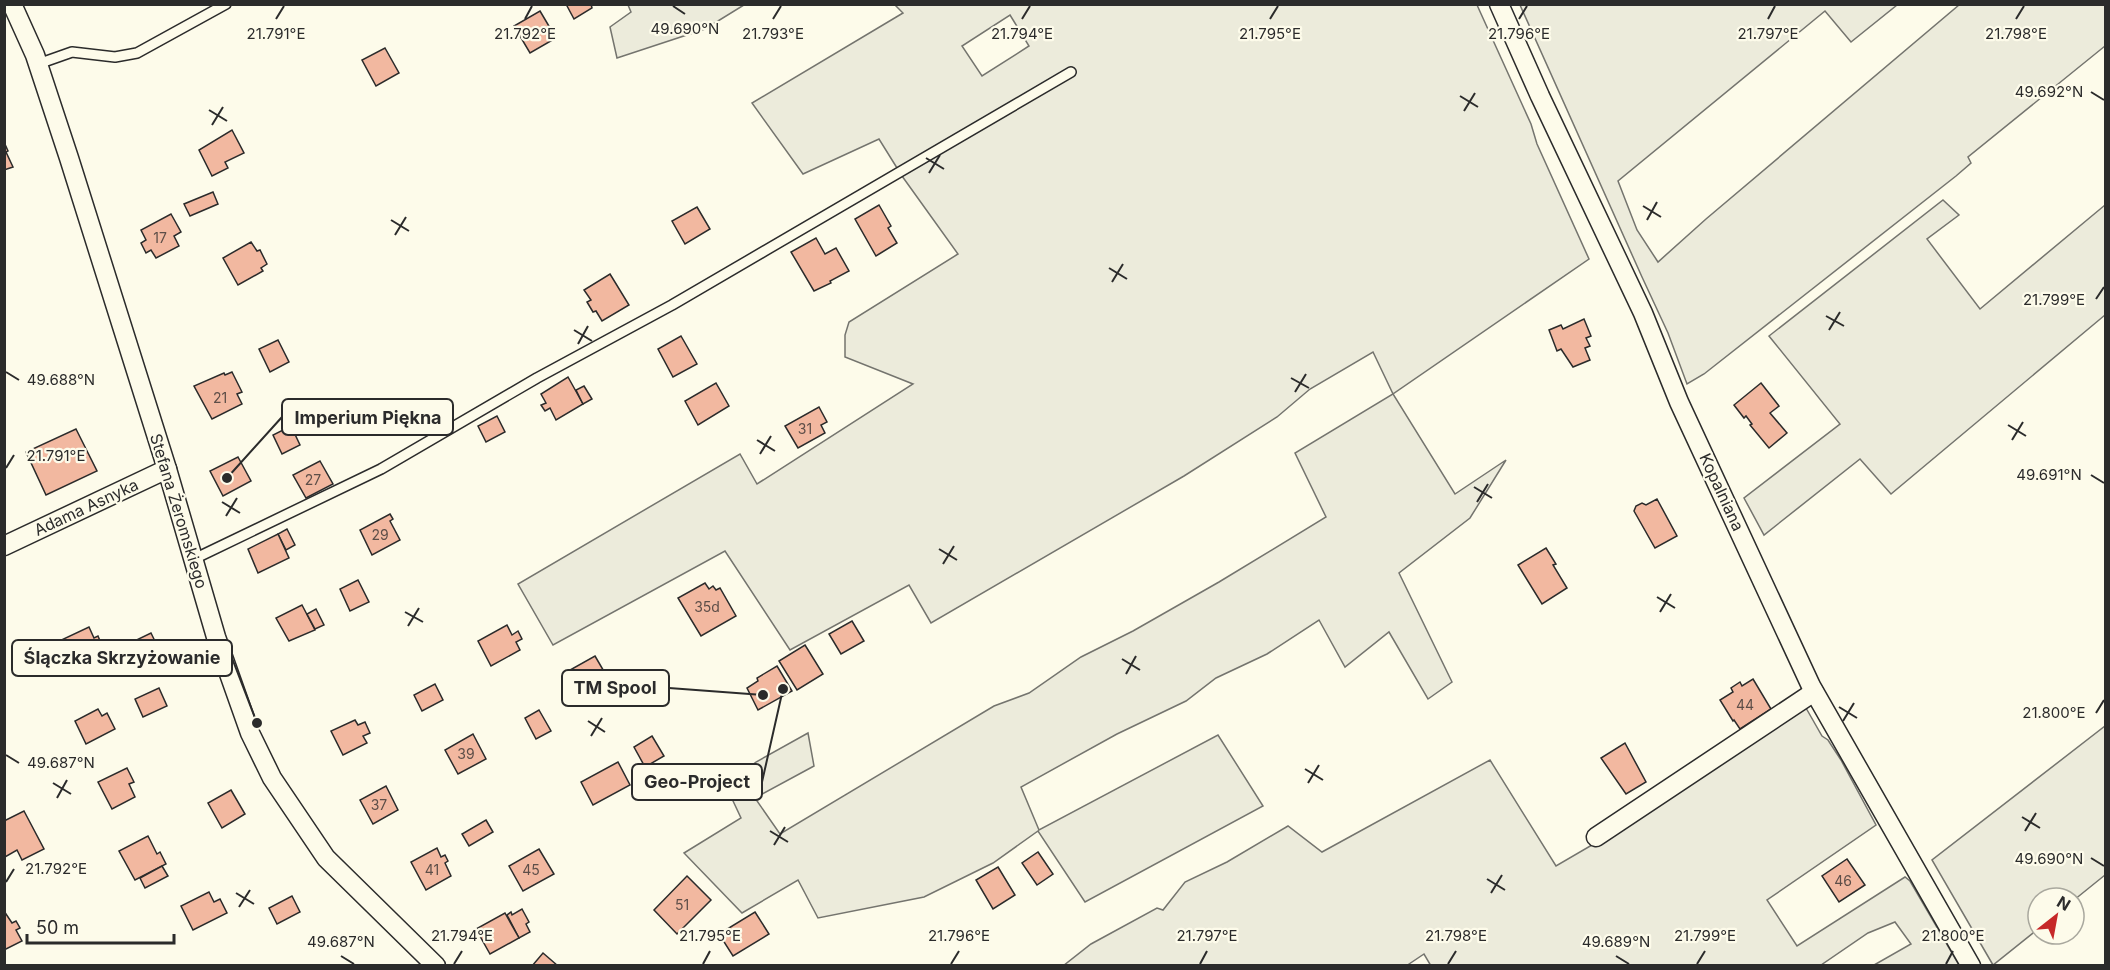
<svg xmlns="http://www.w3.org/2000/svg" width="2110" height="970" font-family="Inter,sans-serif">
  <style>
    .green { fill: #ecebdb; stroke: #74746e; stroke-width: 1.5; fill-rule: evenodd }
    .building { fill: #f2b8a0; stroke: #2b2b2b; stroke-width: 1.5 }
    .lines { fill: none; stroke-linecap: round; stroke-linejoin: round }
    .service-casing { stroke: #2b2b2b; stroke-width: 12 }
    .minor-casing { stroke: #2b2b2b; stroke-width: 21 }
    .service { stroke: #fdfbea; stroke-width: 9 }
    .minor { stroke: #fdfbea; stroke-width: 18 }
    .ticks { fill: none; stroke: #2b2b2b; stroke-width: 2 }
    .labels { text-anchor: middle; stroke-width: 4.5; stroke-linejoin: round; paint-order: stroke }
    .number-label { font-size: 14px; fill: #5d4e48 }
    .street-label { font-size: 16px; fill: #2b2b2b; stroke: #fdfbea }
    .ticks-label { font-size: 15px; text-anchor: middle; fill: #2b2b2b; stroke: #fdfbea; stroke-width: 4.5; stroke-linejoin: round; paint-order: stroke }
    .leader { fill: none; stroke: #2b2b2b; stroke-width: 2 }
    .callout-dot { fill: #2b2b2b; stroke: #fdfbea; stroke-width: 2 }
    .callout { fill: #fdfbea; stroke: #2b2b2b; stroke-width: 2 }
    .callout-label { font-size: 18px; text-anchor: middle; font-weight: bold; fill: #2b2b2b }
  </style>
  <rect width="100%" height="100%" fill="#fdfbea"/>
  <g class="green">
    <path d="M628 5H744L705 29 617 58 610 27 631 12Z"/>
    <path d="M895 5H1477L1531 124 1537 144 1589 259 1393 394 1455 494 1506 460 1470 518 1399 573 1452 682 1428 699 1389 632 1345 667 1319 620 1267 654 1216 678 1186 701 1117 734 1021 787 1039 830 1218 735 1263 806 1085 902 1038 831 993 863 924 897 818 918 798 880 742 913 684 853 741 818 726 786 756 762 808 733 814 766 755 798 780 834 994 706 1029 693 1081 657 1133 631 1219 582 1326 517 1295 453 1393 394 1373 352 1310 389 1277 417 1184 476 931 623 909 585 790 650 725 551 553 645 518 584 740 454 757 484 913 384 845 357V335L849 322 958 254 902 176 879 139 803 174 752 103 903 13ZM1010 15 1029 46 982 76 962 46Z"/>
    <path d="M1520 5H1897L1851 42 1825 11 1618 181 1637 230 1658 262 1706 219 1959 5H2105V46L1968 157 1971 163 1956 176 1704 374 1687 384 1668 333 1642 277Z"/>
    <path d="M1943 200 1959 215 1927 239 1980 309 2105 205V315L1891 494 1860 459 1764 535 1744 498 1840 424 1769 336Z"/>
    <path d="M1806 708 1822 736 1828 740 1841 760 1876 825 1767 900 1797 946 1905 877 1910 881 1959 965H1874L1911 944 1895 922 1868 933 1821 965 1431 966 1424 954 1406 966H1063L1091 944 1157 908 1163 910 1185 882 1227 862 1288 826 1322 852 1490 760 1556 866 1640 817Z"/>
    <path d="M2105 726V875L2074 900V898H2038V929L1993 965 1932 860Z"/>
  </g>
  <g class="building">
    <path d="M566 4H591L592 8 574 19Z"/>
    <path d="M540 11 556 38 530 53 514 26Z"/>
    <path d="M385 48 399 73 376 86 362 60Z"/>
    <path d="M232 130 244 153 225 162 228 168 212 176 199 150Z"/>
    <path d="M4 142 8 151 6 152 13 167 4 170Z"/>
    <path d="M213 192 218 204 190 216 184 204Z"/>
    <path d="M879 205 891 226 888 228 897 243 876 256 855 219Z"/>
    <path d="M697 207 710 229 685 244 672 221Z"/>
    <path d="M171 214 181 232 174 236 179 246 156 258 151 250 146 253 141 243 146 240 141 230Z"/>
    <path d="M816 238 825 254 836 248 849 271 830 281 831 283 814 291 791 252Z"/>
    <path d="M251 242 257 251 260 250 267 264 261 268 263 271 238 285 223 258Z"/>
    <path d="M610 274 629 305 602 321 596 311 593 312 587 302 591 300 584 290Z"/>
    <path d="M1584 319 1591 336 1586 338 1590 346 1585 348 1590 360 1573 367 1561 349 1557 351 1549 330 1561 325 1563 329Z"/>
    <path d="M681 336 697 364 673 377 658 349Z"/>
    <path d="M278 340 289 362 270 372 259 349Z"/>
    <path d="M232 372 242 392 237 394 242 404 212 419 194 386 224 373 225 375Z"/>
    <path d="M568 377 583 404 556 420 550 408 545 411 541 405 546 403 541 394Z"/>
    <path d="M716 383 729 406 698 425 685 401Z"/>
    <path d="M1761 383 1779 406 1770 413 1787 433 1769 448 1750 425 1752 424 1746 416 1744 418 1734 405Z"/>
    <path d="M584 386 592 399 583 404 576 390Z"/>
    <path d="M819 407 827 422 821 425 825 433 798 448 785 426Z"/>
    <path d="M497 416 505 432 486 442 478 426Z"/>
    <path d="M291 426 300 445 282 454 273 435Z"/>
    <path d="M76 429 97 471 46 495 26 452Z"/>
    <path d="M238 457 251 481 223 496 210 471Z"/>
    <path d="M320 461 333 484 306 498 293 475Z"/>
    <path d="M1657 499 1677 536 1655 548 1634 511 1636 506 1642 503 1646 505Z"/>
    <path d="M390 514 393 519 390 521 400 540 372 555 360 530Z"/>
    <path d="M287 529 295 545 286 550 278 534Z"/>
    <path d="M278 534 289 558 258 573 248 549Z"/>
    <path d="M1546 548 1556 564 1553 565 1567 588 1542 604 1518 565Z"/>
    <path d="M358 580 369 602 350 611 340 589Z"/>
    <path d="M705 583 709 589 713 586 716 590 720 588 736 616 701 636 678 598Z"/>
    <path d="M302 605 315 630 289 641 276 618Z"/>
    <path d="M316 609 324 625 315 629 307 614Z"/>
    <path d="M852 621 864 641 841 654 829 634Z"/>
    <path d="M507 625 512 635 518 631 522 639 516 642 520 650 491 666 478 641Z"/>
    <path d="M89 627 94 638 98 636 102 646 75 659 76 662 68 666 57 642Z"/>
    <path d="M151 633 165 662 140 675 126 645Z"/>
    <path d="M805 645 823 674 797 690 779 661Z"/>
    <path d="M595 656 609 680 584 694 570 670Z"/>
    <path d="M777 666 792 691 758 710 747 688 758 681 757 678Z"/>
    <path d="M1753 679 1771 709 1740 729 1734 720 1733 721 1720 700 1733 692 1731 688 1740 682 1742 686Z"/>
    <path d="M435 684 443 700 422 711 414 695Z"/>
    <path d="M159 688 167 706 143 717 135 699Z"/>
    <path d="M98 709 102 716 107 713 115 729 86 744 75 721Z"/>
    <path d="M539 710 551 731 536 739 525 718Z"/>
    <path d="M355 720 358 725 365 722 370 733 363 736 367 743 343 755 331 731Z"/>
    <path d="M473 734 486 759 458 774 445 750Z"/>
    <path d="M652 736 664 756 645 767 634 747Z"/>
    <path d="M1625 743 1646 782 1626 794 1601 758Z"/>
    <path d="M618 762 630 785 593 805 581 782Z"/>
    <path d="M127 768 134 782 129 784 135 797 112 809 98 782Z"/>
    <path d="M386 786 398 810 373 824 360 800Z"/>
    <path d="M231 790 245 814 222 828 208 803Z"/>
    <path d="M24 811 44 849 22 860 17 850 5 857 4 821Z"/>
    <path d="M486 820 493 832 469 846 462 834Z"/>
    <path d="M148 836 157 854 160 852 166 864 135 880 119 851Z"/>
    <path d="M437 848 441 857 445 855 448 861 445 863 451 876 426 890 411 862Z"/>
    <path d="M539 849 554 874 523 891 509 866Z"/>
    <path d="M1038 852 1053 874 1037 885 1022 863Z"/>
    <path d="M1847 859 1865 885 1839 902 1822 876Z"/>
    <path d="M162 866 168 876 145 888 140 878Z"/>
    <path d="M998 867 1015 895 993 909 976 880Z"/>
    <path d="M687 876 711 900 677 934 654 910Z"/>
    <path d="M209 892 214 902 220 899 227 913 193 930 181 906Z"/>
    <path d="M292 896 300 912 277 924 269 908Z"/>
    <path d="M522 909 529 922 526 924 530 932 519 938 507 915 511 912 512 915Z"/>
    <path d="M4 911 12 923 16 921 20 928 16 930 22 941 4 950Z"/>
    <path d="M755 912 769 934 733 956 719 934Z"/>
    <path d="M505 913 519 938 490 954 476 929Z"/>
    <path d="M543 953 558 966H532Z"/>
  </g>
  <g class="lines">
    <g class="service-casing">
      <g id="service">
        <path d="M38 64 72 52 115 57 137 53 226 4"/>
        <path d="M194 559 381 469 537 378 672 305 1071 72"/>
      </g>
    </g>
    <g class="minor-casing">
      <g id="minor">
        <path d="M12 4 35 55 69 158 167 469 216 637 250 733 272 778 326 858 436 966"/>
        <path d="M1499 4 1540 96 1643 313 1679 402 1811 686 1971 966"/>
        <path d="M4 546 167 469"/>
        <path d="M1596 837 1814 692"/>
      </g>
    </g>
    <use href="#service" class="service"/>
    <use href="#minor" class="minor"/>
  </g>
  <path class="ticks" d="M673 6 685 14M276 19 284 6M525 19 532 6M773 19 781 6M1022 19 1030 6M1270 19 1278 6M1519 19 1527 6M1768 19 1775 6M2016 19 2024 6M2091 92 2104 100M1460 96 1478 107M209 110 227 121M1464 111 1475 93M212 125 223 107M926 158 944 169M929 173 940 155M1643 206 1661 217M391 220 409 231M1647 220 1657 202M395 235 406 217M1109 268 1127 279M1112 282 1123 264M2096 299 2104 287M1826 316 1844 326M574 330 592 341M1829 330 1840 312M578 344 588 326M6 372 19 380M1291 378 1309 388M1295 392 1306 374M2008 425 2026 436M757 440 775 451M2012 440 2023 422M760 454 771 436M6 468 14 455M2091 475 2104 483M1474 487 1492 498M222 502 240 513M1477 502 1488 484M226 516 237 498M939 549 957 560M943 564 954 546M1657 597 1675 608M405 612 423 622M1660 612 1671 594M408 626 419 608M1122 659 1140 670M1126 674 1136 656M1839 707 1857 718M2096 713 2104 700M588 721 605 732M1843 721 1854 703M591 736 602 718M6 755 19 763M1305 769 1323 780M53 783 71 794M1308 783 1319 765M57 798 67 780M2022 817 2040 828M770 831 788 842M2025 831 2036 813M774 845 785 827M2091 858 2104 866M1487 879 1505 890M6 882 14 869M236 893 254 904M1491 893 1502 875M239 907 250 890M341 956 354 964M1616 956 1629 964M454 964 462 951M703 964 710 951M951 964 959 951M1200 964 1207 951M1448 964 1456 951M1697 964 1705 951M1946 964 1953 951"/>
  <g class="labels">
    <g class="number-label">
      <text x="160" y="243">17</text>
      <text x="220" y="403">21</text>
      <text x="805" y="434">31</text>
      <text x="313" y="485">27</text>
      <text x="380" y="540">29</text>
      <text x="707" y="612">35d</text>
      <text x="1745" y="710">44</text>
      <text x="466" y="759">39</text>
      <text x="379" y="810">37</text>
      <text x="432" y="875">41</text>
      <text x="531" y="875">45</text>
      <text x="1843" y="886">46</text>
      <text x="682" y="910">51</text>
    </g>
    <g class="street-label">
      <text transform="translate(1722 492) rotate(65)" y="6">Kopalniana</text>
      <text transform="translate(86 507) rotate(-25)" y="6">Adama Asnyka</text>
      <text transform="translate(179 511) rotate(73)" y="6">Stefana Żeromskiego</text>
    </g>
  </g>
  <g class="ticks-label">
    <text x="685" y="34">49.690°N</text>
    <text x="1768" y="39">21.797°E</text>
    <text x="276" y="39">21.791°E</text>
    <text x="525" y="39">21.792°E</text>
    <text x="773" y="39">21.793°E</text>
    <text x="1022" y="39">21.794°E</text>
    <text x="1270" y="39">21.795°E</text>
    <text x="1519" y="39">21.796°E</text>
    <text x="2016" y="39">21.798°E</text>
    <text x="2049" y="97">49.692°N</text>
    <text x="2054" y="305">21.799°E</text>
    <text x="61" y="385">49.688°N</text>
    <text x="56" y="461">21.791°E</text>
    <text x="2049" y="480">49.691°N</text>
    <text x="2054" y="718">21.800°E</text>
    <text x="61" y="768">49.687°N</text>
    <text x="2049" y="864">49.690°N</text>
    <text x="56" y="874">21.792°E</text>
    <text x="462" y="941">21.794°E</text>
    <text x="710" y="941">21.795°E</text>
    <text x="959" y="941">21.796°E</text>
    <text x="1207" y="941">21.797°E</text>
    <text x="1456" y="941">21.798°E</text>
    <text x="1705" y="941">21.799°E</text>
    <text x="1953" y="941">21.800°E</text>
    <text x="341" y="947">49.687°N</text>
    <text x="1616" y="947">49.689°N</text>
  </g>
  <path class="leader" d="M227 478L282 417M257 723L232 658M763 695L669 688M783 689L762 782"/>
  <g class="callout-dot">
    <circle cx="227" cy="478" r="6"/>
    <circle cx="257" cy="723" r="6"/>
    <circle cx="763" cy="695" r="6"/>
    <circle cx="783" cy="689" r="6"/>
  </g>
  <g class="callout">
    <rect x="282" y="399" width="171" height="36" rx="6"/>
    <rect x="12" y="640" width="220" height="36" rx="6"/>
    <rect x="562" y="670" width="107" height="36" rx="6"/>
    <rect x="632" y="764" width="130" height="36" rx="6"/>
  </g>
  <g class="callout-label">
    <text x="368" y="424">Imperium Piękna</text>
    <text x="122" y="664">Ślączka Skrzyżowanie</text>
    <text x="615" y="694">TM Spool</text>
    <text x="697" y="788">Geo-Project</text>
  </g>
  <rect width="2110" height="970" fill="none" stroke="#2b2b2b" stroke-width="12"/>
  <g transform="translate(2056 916) rotate(31)"><circle r="28" fill="#fdfbea" stroke="#a9a89e" stroke-width="1.5"/>
  <path d="M0-4.5L10 22L0 15L-10 22Z" fill="#c62828"/>
  <text y="-9" font-size="16" font-weight="bold" text-anchor="middle" fill="#2b2b2b">N</text>
  </g>
  <path d="M27 934v9h147v-9" fill="none" stroke="#2b2b2b" stroke-width="3"/>
  <text x="36" y="934" font-size="18" fill="#2b2b2b" stroke="#fdfbea" stroke-width="4.5" paint-order="stroke">50 m</text>
</svg>
